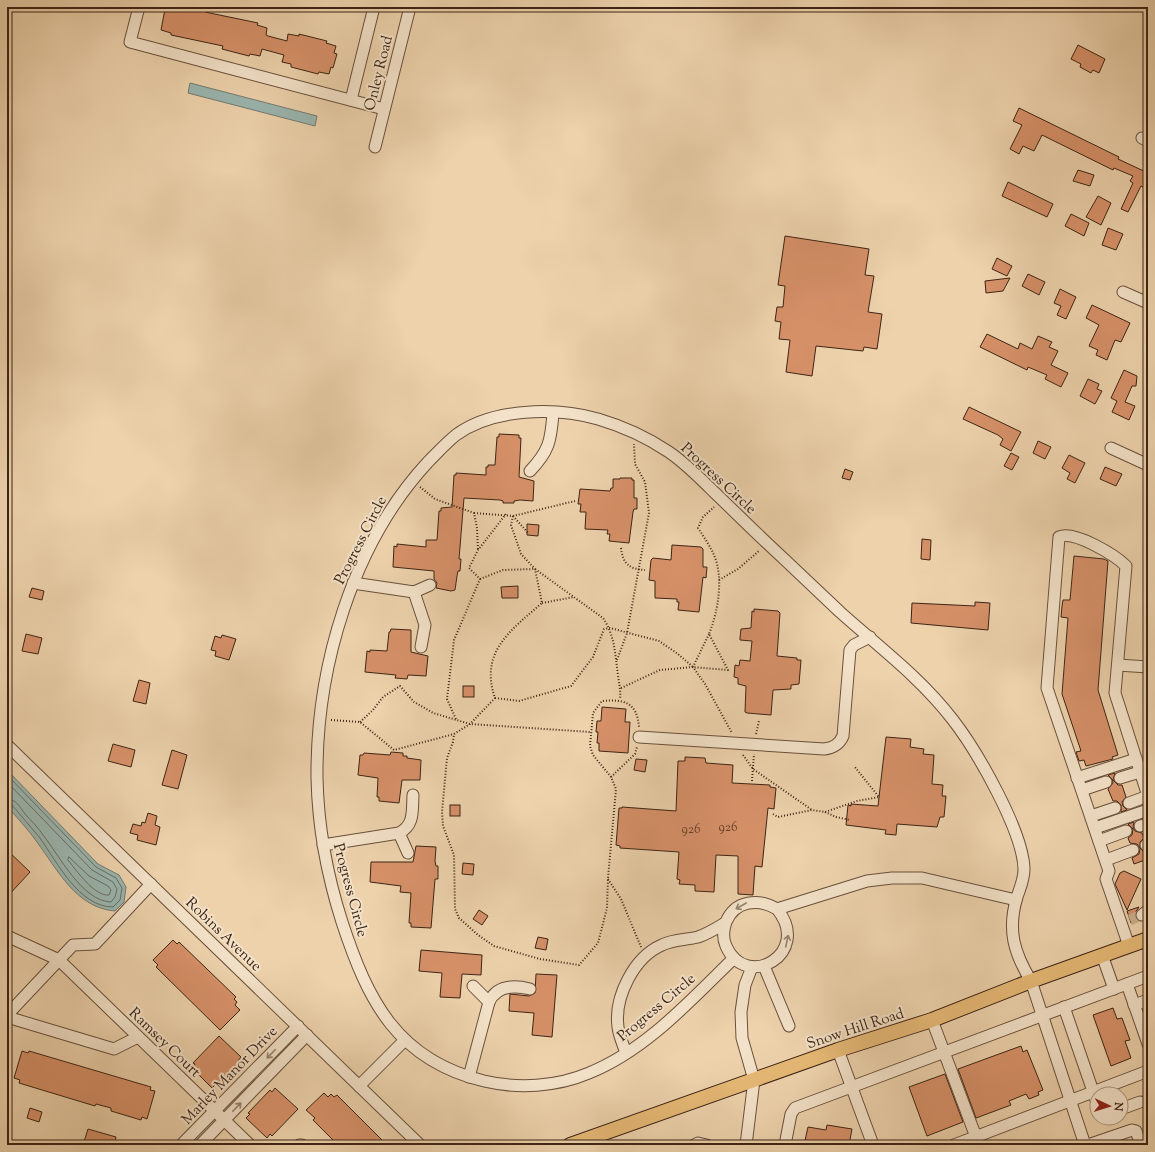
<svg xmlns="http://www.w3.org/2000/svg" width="1155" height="1152" font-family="'Sorts Mill Goudy',serif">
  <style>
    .water { fill: #9ab6b0; stroke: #757c72 }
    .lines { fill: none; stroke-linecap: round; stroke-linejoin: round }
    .shore { stroke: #6c6d62; stroke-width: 1 }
    .building { fill: #d79169; stroke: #3d2415 }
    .minor-tunnel { stroke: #caaf8e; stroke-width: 11; stroke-dasharray: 11 5.5; stroke-linecap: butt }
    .minor-casing { stroke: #69503b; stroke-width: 13 }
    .major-casing { stroke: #3d2415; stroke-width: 16 }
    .path { stroke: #3d2415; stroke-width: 2; stroke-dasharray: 1 2; stroke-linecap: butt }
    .minor { stroke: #f3e2c9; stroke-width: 11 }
    .major { stroke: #e6b976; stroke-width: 14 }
    .oneway { stroke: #98836f }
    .labels { text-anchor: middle; stroke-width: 4; stroke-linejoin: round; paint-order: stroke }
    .number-label { font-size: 13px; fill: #643f2a }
    .street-label { font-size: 15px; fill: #3d2415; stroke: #f3e2c9 }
  </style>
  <rect width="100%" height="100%" fill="#edd2ac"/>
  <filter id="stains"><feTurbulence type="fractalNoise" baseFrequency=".005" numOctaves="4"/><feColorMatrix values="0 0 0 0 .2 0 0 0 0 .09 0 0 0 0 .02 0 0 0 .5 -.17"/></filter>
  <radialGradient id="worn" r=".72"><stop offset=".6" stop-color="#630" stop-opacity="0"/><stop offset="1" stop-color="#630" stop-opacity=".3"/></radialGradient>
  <g class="water">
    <path d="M190 83 317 116 315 126 188 93Z"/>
    <path d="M7 770 98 864 119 875 126 887 124 902 115 911C76 908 57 869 37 842 28 829 17 818 7 806Z"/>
  </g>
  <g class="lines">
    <g class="shore">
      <path d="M7 775 96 867 116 878 122 888 120 900 113 907C79 907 57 862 40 838 31 827 21 816 12 805L7 804"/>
      <path d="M7 782 92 870 113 882 117 889 115 897 111 902C82 901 59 855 43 835 38 827 31 821 25 814 20 807 16 799 7 799"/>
      <path d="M69 857 89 876 108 886 111 890 109 895C95 897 76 870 68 860Z"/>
    </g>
  </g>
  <g class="building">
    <path d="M168 7H197L206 9 205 12 258 23 257 25 267 28 266 35 268 36 287 41 288 34 299 36V34L327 41 326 43 336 46 334 53 337 54 333 68 331 67 329 74 319 72 318 74 291 67V64L282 62 284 55 262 49 260 56 250 54 249 56 222 49 223 46 171 35V33L161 30 165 9H168Z"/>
    <path d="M1078 45 1105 59 1099 73 1093 70 1091 73 1080 67 1081 64 1071 59Z"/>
    <path d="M1019 108 1119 157 1118 159 1148 173V190L1141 186 1128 212 1121 209 1133 183 1130 181 1133 176 1114 168 1113 170 1042 135 1034 151 1023 146 1019 154 1010 149 1022 125 1013 121Z"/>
    <path d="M1078 170 1094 175 1090 186 1073 181Z"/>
    <path d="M1008 182 1053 204 1047 217 1002 196Z"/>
    <path d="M1098 196 1111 203 1101 225 1086 217Z"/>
    <path d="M1071 214 1089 223 1084 236 1065 226Z"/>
    <path d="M1108 228 1123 234 1116 250 1102 245Z"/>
    <path d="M785 236 869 249 865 275 874 276 868 312 882 314 877 349 864 347 863 351 816 346 812 376 786 372 790 340 779 339 781 322 775 321 777 307H783L785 286 778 285Z"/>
    <path d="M997 258 1012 266 1007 276 992 269Z"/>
    <path d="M1028 274 1045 282 1039 295 1022 286Z"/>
    <path d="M1010 278 1003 291 986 293 985 281Z"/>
    <path d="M1060 289 1076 297 1066 319 1057 315 1061 306 1054 303Z"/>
    <path d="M1092 305 1130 323 1121 342 1115 340 1107 360 1096 355 1098 350 1089 346 1099 325 1086 318Z"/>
    <path d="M987 334 1018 349 1020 343 1032 349 1038 336 1052 342 1049 347 1058 351 1051 365 1068 373 1061 387 1045 379 1047 375 1028 367 1027 370 980 347Z"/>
    <path d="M1124 370 1137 376 1136 386H1132L1125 402 1135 406 1129 420 1112 412 1117 401 1111 398Z"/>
    <path d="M1088 379 1099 384 1097 389 1102 391 1095 404 1080 396Z"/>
    <path d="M969 407 1021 432 1011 451 1000 445 1003 439 998 435 963 419Z"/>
    <path d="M499 434 519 435V438H521L519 477 534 481 533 501 520 500 514 501V503H503V501L500 500 464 498 459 559H461L460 571H458L457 576 455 590 451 591 436 588 437 583 434 579V571L393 567 394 546 397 547V544L426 547V540H437L439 511H441V508L452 507 454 475H456V473L486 475V467H488V465H495L497 437H499Z"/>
    <path d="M1038 441 1051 447 1045 459 1033 453Z"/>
    <path d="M1011 453 1019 457 1012 470 1004 466Z"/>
    <path d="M1069 455 1085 463 1075 483 1067 479 1070 473 1062 468Z"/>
    <path d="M1105 467 1122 474 1116 486 1100 479Z"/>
    <path d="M845 469 853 472 850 480 842 478Z"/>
    <path d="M620 478H632V480H634V498H637V509H634L633 512 629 543 609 541 610 534H607L608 530 585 529 586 512H580L581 504H578L580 489 610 491 611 488H613V479H620Z"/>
    <path d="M527 524 539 525 538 536 527 535Z"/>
    <path d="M922 539 931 540 930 560 921 559Z"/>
    <path d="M672 545 701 547 703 549V567H707L706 578 703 577 699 612 678 610 679 602H677V599L655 598V581L649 580 651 560 653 558 671 560Z"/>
    <path d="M1074 556 1104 559 1108 561 1098 690 1118 755 1112 757 1113 759 1086 766 1084 760 1079 761 1076 752 1081 751 1062 694 1068 618 1061 617 1062 606 1063 600H1070Z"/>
    <path d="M518 586V598H502L501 587Z"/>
    <path d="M32 588 44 591 42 600 29 597Z"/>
    <path d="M975 602 990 603 988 630 911 623 912 603 975 606Z"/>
    <path d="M754 609 778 611 780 613 777 656 797 658V660H801L799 684 791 685V689L773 690 771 715 747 713 745 712 746 686 738 684V678L734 677 735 665 739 666 740 660 750 661 752 641 740 640V638L741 629 751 628 752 611 754 612Z"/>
    <path d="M391 629 411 630V652L428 656 426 676 408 675 407 679 395 678 396 675 365 672 367 651 370 652V650L387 651 389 632H390Z"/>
    <path d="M26 634 42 638 38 654 22 651Z"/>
    <path d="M222 635 236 639 229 660 215 656 216 651 211 650 215 636 221 638Z"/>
    <path d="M139 680 150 683 146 704 133 701Z"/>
    <rect x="463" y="686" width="11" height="11"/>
    <path d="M602 707 626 709 625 722H630L628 753 599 751V743H597L598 732H596L597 721H601Z"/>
    <path d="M886 737 911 739 910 747 924 749 923 754 934 755 932 784 943 785 942 796H946L944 817H940L937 827 897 824 896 835 885 834 886 830 846 825 848 805 851 806V804L878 806Z"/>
    <path d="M113 744 135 750 131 767 108 761Z"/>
    <path d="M172 750 187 755 178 789 162 785Z"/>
    <path d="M391 752 403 753V756H407V758L421 760 420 780H402L399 803 379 801V797H377L378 778 358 775 360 755H363L364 753 390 755Z"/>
    <path d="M685 757 705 758 706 763 733 765 732 783 770 785V787L776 788 774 809 768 808 762 867 755 866 753 895 738 894V856L716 855 714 892 695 891V885L679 884 680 880 677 879 679 852 620 848V846L616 845 619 808H622V807L676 811 678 761H685Z"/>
    <path d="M636 759 647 760 645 772 634 770Z"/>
    <path d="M1115 773 1113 780 1118 785H1122L1126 797 1122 802 1123 806 1127 810 1121 812V805L1117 801H1113L1108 789 1113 783 1112 779 1108 775Z"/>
    <rect x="450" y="805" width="10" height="11"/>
    <path d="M148 813 157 816 155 825 160 827 156 845 137 840 138 835 130 833 133 824 141 826 142 822 145 823Z"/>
    <path d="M1134 822 1133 827 1135 831 1142 833 1144 838 1140 842V848L1143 851 1148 852V859L1134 864 1132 858 1139 854 1140 848 1137 844 1130 843 1128 838 1132 835 1133 829 1128 824Z"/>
    <path d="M416 846 436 847 435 861 436 866H438V879H435L431 928 411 927V923H409L411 893 400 892 401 886 370 882 371 862H413Z"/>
    <path d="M7 850 30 872 7 897Z"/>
    <path d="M463 863 474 864 473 875 462 874Z"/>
    <path d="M1124 871 1141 879 1127 910 1115 884 1120 873Z"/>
    <path d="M1139 907 1135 913 1138 920 1131 923 1127 911Z"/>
    <path d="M479 910 488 916 482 925 473 919Z"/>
    <path d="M538 937 548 939 546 950 535 948Z"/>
    <path d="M173 940 177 944 179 942 236 997 234 999 237 1002 235 1005 240 1010 220 1030 156 967 158 965 153 960Z"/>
    <path d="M421 950 482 955 481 975 462 974 460 998 440 997 442 973 419 971Z"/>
    <path d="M536 974 557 975 552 1037 532 1035 534 1013 509 1011 510 994 529 996 535 993Z"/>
    <path d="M1113 1008 1117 1019 1122 1018 1130 1040 1125 1041 1131 1058 1111 1066 1093 1015Z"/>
    <path d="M219 1036 241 1057 238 1061 240 1063 218 1086 216 1084 212 1088 192 1068 195 1064 193 1063Z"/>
    <path d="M1021 1046 1023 1052 1027 1050 1043 1090 1038 1092 1039 1095 1029 1099 1026 1094 1009 1101 1011 1105 976 1118 958 1069Z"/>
    <path d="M22 1051 28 1053 29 1051 151 1087 150 1090 155 1091 147 1119 142 1117 141 1120 111 1111V1108L96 1104 95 1106 19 1083 20 1080 14 1078Z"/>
    <path d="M945 1074 963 1122 927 1136 909 1087Z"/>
    <path d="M275 1088 298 1109 272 1136 270 1134 267 1138 246 1118 250 1114 248 1113 270 1090 272 1092Z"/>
    <path d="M324 1093 328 1097 331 1094 334 1097 337 1095 387 1145H343L337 1140 335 1142 313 1120 315 1118 306 1110Z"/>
    <path d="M30 1108 42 1112 39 1122 27 1118Z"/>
    <path d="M827 1125 852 1129 849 1145H804L808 1127 826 1130Z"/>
    <path d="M88 1129 116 1137 114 1145H83Z"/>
  </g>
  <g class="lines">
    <g class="minor-tunnel">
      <path d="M1130 920 1142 915"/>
      <path d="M1140 1102 1148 1099"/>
    </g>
    <g class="minor-casing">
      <g id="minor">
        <path d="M139 7 130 42 384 109"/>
        <path d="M351 100 374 7"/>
        <path d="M1142 138 1148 141"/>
        <path d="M375 147 410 7"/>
        <path d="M1123 292 1148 303"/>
        <path d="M1111 448 1148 465"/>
        <path d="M530 471C549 451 551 441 553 413"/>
        <path d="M353 583 414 592 425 625 421 647"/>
        <path d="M414 592 430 585"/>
        <path d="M1118 665 1148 667"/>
        <path d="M639 737 824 749C833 748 839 745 843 736L850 650 854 645 870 637"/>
        <path d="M7 745 420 1145"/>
        <path d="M1077 778 1136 759"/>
        <path d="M1120 778 1140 772"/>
        <path d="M1082 790 1106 782"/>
        <path d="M1129 803 1148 796"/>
        <path d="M1091 816 1115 808"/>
        <path d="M1140 826 1148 824"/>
        <path d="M1095 828 1148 810"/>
        <path d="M399 833 408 853"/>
        <path d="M1099 841 1126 831"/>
        <path d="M323 845 399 833C415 825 412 810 413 795"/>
        <path d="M1146 845H1148"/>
        <path d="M1106 860 1133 850"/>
        <path d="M777 909C813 953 746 992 726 946 723 939 723 930 726 922 735 900 759 898 777 909L867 881 892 878H922L1016 900"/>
        <path d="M1142 915 1147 911 1148 913"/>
        <path d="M7 936 59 960 250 1145"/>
        <path d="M1129 946 1106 879 1109 871 1047 688 1059 537C1074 530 1115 555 1126 566L1115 693 1148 796"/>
        <path d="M1102 955 1114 989"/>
        <path d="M734 958C691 1000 646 1050 589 1073 556 1087 518 1089 484 1081 397 1060 368 1001 342 922 327 875 318 828 317 778 316 668 352 544 428 462 437 453 446 443 456 435 493 408 555 407 598 419 622 426 648 438 669 452 685 463 699 477 713 491 736 513 759 536 783 558 802 576 821 594 840 612 879 647 921 678 953 720 977 751 1023 831 1024 869 1024 880 1020 888 1017 897 1007 930 1014 953 1031 981L1085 1145"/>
        <path d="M764 966 789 1026"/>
        <path d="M1127 984 1148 1044"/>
        <path d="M489 1002C497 985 514 985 530 989"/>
        <path d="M1134 1005 1148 1000"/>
        <path d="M1064 1007 1097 1103"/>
        <path d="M7 1015 73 945 95 944 151 884"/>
        <path d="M7 1017 114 1049 138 1037"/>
        <path d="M932 1020 979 1145"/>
        <path d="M838 1050 873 1145"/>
        <path d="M626 1053C623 1044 619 1036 618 1027 614 997 634 957 662 945 674 939 686 940 698 937 707 934 717 928 725 923"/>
        <path d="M469 1077 489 1002 473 986"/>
        <path d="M359 1086 404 1041"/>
        <path d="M1121 1109 1140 1102"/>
        <path d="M181 1145 298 1026"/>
        <path d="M200 1145 307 1035"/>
        <path d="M299 1145H302"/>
        <path d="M694 1145 698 1143 707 1145"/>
        <path d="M746 1145 754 1080 742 1038 741 1012 745 985 752 967"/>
        <path d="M785 1145 791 1114 795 1108 1148 976"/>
        <path d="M954 1145 1148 1071"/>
        <path d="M1088 1145 1132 1130 1136 1131 1141 1145"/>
      </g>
    </g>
    <g class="major-casing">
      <path id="major" d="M570 1145 838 1050 932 1020 1031 981 1148 939"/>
    </g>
    <g class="path">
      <path d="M420 487 435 499 474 513 477 528 478 550"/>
      <path d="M474 513 513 516 575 501"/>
      <path d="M513 516 511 525 521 554 535 569 542 603C511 630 479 652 495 698L470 724 454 734 453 742 447 758 442 812 443 826 454 855 455 909 459 918 478 935 494 946 540 959 579 965 598 943 607 908 608 878 616 789 611 777 593 755 590 746 593 713 602 701C624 699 637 702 639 727"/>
      <path d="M513 516 529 534"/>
      <path d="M621 548C623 564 629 569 645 570"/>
      <path d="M480 579 503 570 535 569 603 618C615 636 615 654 618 675 619 684 621 690 620 699"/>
      <path d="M719 580 738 569 760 550"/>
      <path d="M542 603 574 597"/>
      <path d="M709 634 693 667 705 684 732 733"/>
      <path d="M617 660 627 633 649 513 645 482 635 464 634 444"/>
      <path d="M621 688 660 670 693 667"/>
      <path d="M495 698 519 701 571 686 593 657 604 629 610 628 659 641 678 654 693 667 728 670 709 634C718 612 724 578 714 555 710 546 704 537 698 528L703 517 714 507"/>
      <path d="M456 719 447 699 454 640 480 579 469 568 478 550 506 514"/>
      <path d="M331 720 360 722 394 750 454 734"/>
      <path d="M360 722 373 710 383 697 400 686 414 702 433 713 470 724 590 732"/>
      <path d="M756 734 759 721"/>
      <path d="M743 755 753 769 812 810"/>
      <path d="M611 777 635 754 637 747"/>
      <path d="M752 781 754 754"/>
      <path d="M825 812 836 817 850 820"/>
      <path d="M773 814 778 817 812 810 825 812 857 801 879 797 854 766"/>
      <path d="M608 879 621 899 641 947"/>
    </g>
    <use href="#minor" class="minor"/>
    <use href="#major" class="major"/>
  </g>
  <defs><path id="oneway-shaft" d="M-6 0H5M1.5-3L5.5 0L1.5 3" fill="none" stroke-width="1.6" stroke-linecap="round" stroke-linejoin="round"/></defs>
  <g class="oneway">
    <use href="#oneway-shaft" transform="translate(741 906) rotate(150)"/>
    <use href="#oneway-shaft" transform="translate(787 941) rotate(-78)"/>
    <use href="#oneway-shaft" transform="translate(271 1054) rotate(134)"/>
    <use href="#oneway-shaft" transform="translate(237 1107) rotate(-46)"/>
  </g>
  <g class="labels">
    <g class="number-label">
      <text x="728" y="831">926</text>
      <text x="691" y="833">926</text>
    </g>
    <g class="street-label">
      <text transform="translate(378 73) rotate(-76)" y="5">Onley Road</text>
      <text transform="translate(719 478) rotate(43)" y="5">Progress Circle</text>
      <text transform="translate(360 540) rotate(-63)" y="5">Progress Circle</text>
      <text transform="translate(351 890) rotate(75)" y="5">Progress Circle</text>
      <text transform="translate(224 934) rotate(44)" y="5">Robins Avenue</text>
      <text transform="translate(656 1007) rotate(-40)" y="5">Progress Circle</text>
      <text transform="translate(855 1028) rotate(-18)" y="5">Snow Hill Road</text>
      <text transform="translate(165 1042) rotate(44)" y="5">Ramsey Court</text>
      <text transform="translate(229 1075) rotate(-46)" y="5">Marley Manor Drive</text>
    </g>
  </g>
  <rect width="1155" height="1152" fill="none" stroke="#edd2ac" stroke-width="24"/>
  <rect x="8" y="8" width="1139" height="1136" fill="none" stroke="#3d2415" stroke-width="2"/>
  <rect x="12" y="12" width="1131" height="1128" fill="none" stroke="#3d2415"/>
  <g transform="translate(1109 1106) rotate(94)"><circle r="19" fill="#f3e2c9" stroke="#aa9681"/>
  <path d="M0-3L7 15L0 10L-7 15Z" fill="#8f2418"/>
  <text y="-6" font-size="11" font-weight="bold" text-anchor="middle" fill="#3d2415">N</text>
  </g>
  <rect width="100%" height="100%" filter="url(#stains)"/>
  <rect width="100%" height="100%" fill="url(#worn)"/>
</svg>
